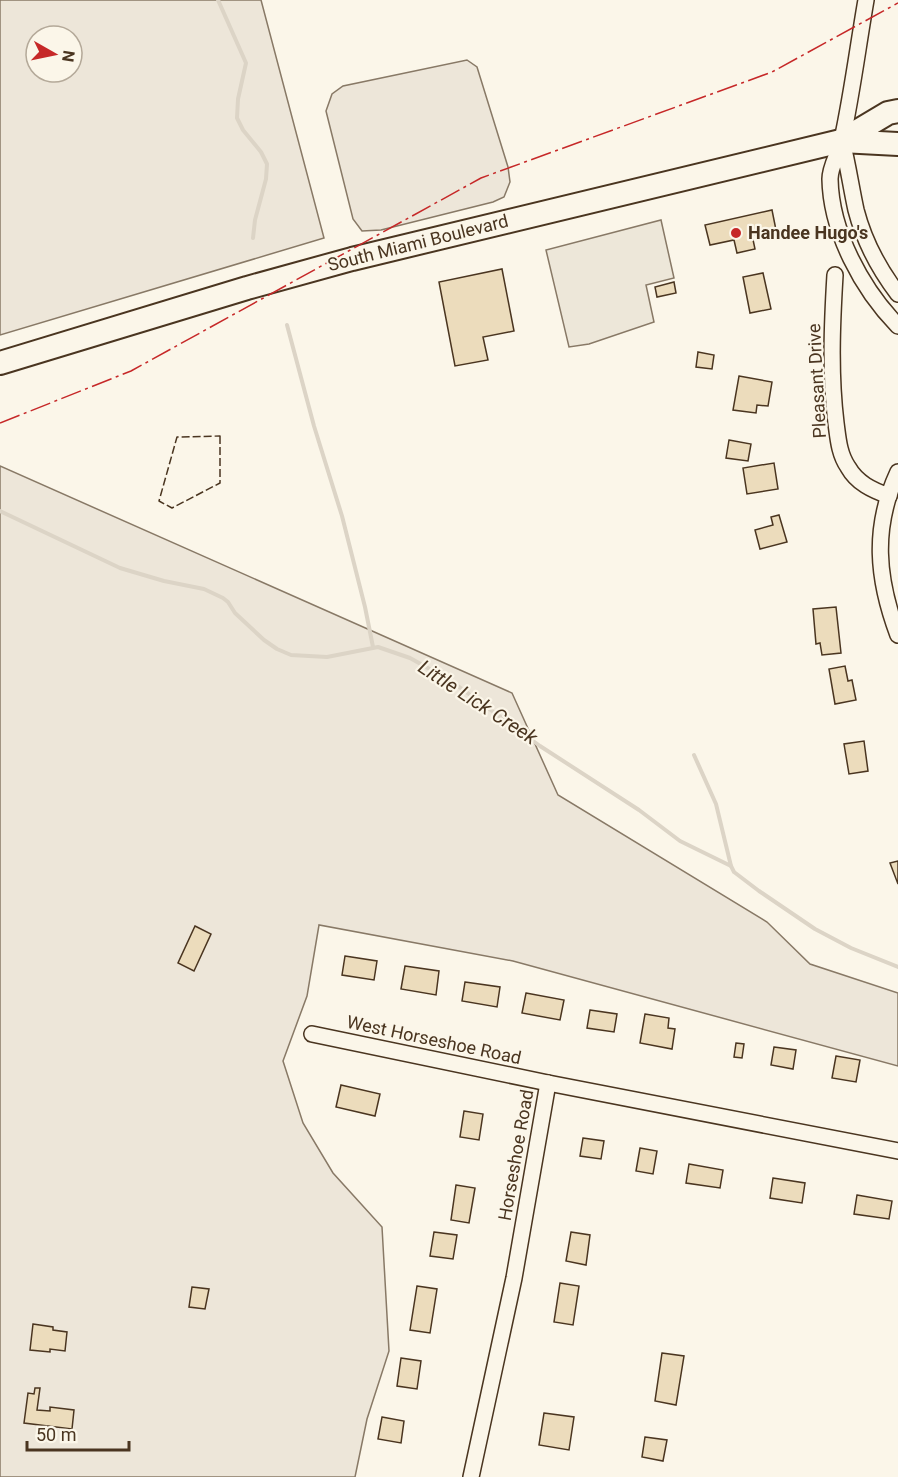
<svg xmlns="http://www.w3.org/2000/svg" width="898" height="1477" font-family="Roboto,sans-serif">
  <style>
    .green { fill: #ede6d9; stroke: #887966; stroke-width: 1.5; fill-rule: evenodd }
    .parking { fill: #ede7d9; stroke: #887966; stroke-width: 1.5 }
    .lines { fill: none; stroke-linecap: round; stroke-linejoin: round }
    .stream { stroke: #dcd4c6; stroke-width: 4 }
    .building { fill: #ecdcbc; stroke: #4a3520; stroke-width: 1.5 }
    .minor-casing { stroke: #4a3520; stroke-width: 18 }
    .highway-casing { stroke: #4a3520; stroke-width: 26 }
    .minor { stroke: #fbf6e9; stroke-width: 15 }
    .highway { stroke: #fbf6e9; stroke-width: 22 }
    .fence { stroke: #4a3520; stroke-width: 1.5; stroke-dasharray: 8 3; stroke-linecap: butt }
    .power { stroke: #c62828; stroke-width: 1.5; stroke-dasharray: 21 4.5 3 4.5; stroke-linecap: butt }
    .poi-dot { fill: #c62828; stroke: #fbf6e9; stroke-width: 2 }
    .labels { text-anchor: middle; stroke-width: 4.5; stroke-linejoin: round; paint-order: stroke }
    .poi-label { font-size: 18px; font-weight: bold; fill: #4a3520; stroke: #fbf6e9; text-anchor: start }
    .street-label { font-size: 18px; fill: #4a3520; stroke: #fbf6e9 }
    .water-label { font-size: 20px; font-style: italic; fill: #4a3520; stroke: #fbf6e9 }
  </style>
  <rect width="100%" height="100%" fill="#fbf6e9"/>
  <g class="green">
    <path d="M0 0H261L324 238 0 335ZM36 36H72V72H36Z"/>
    <path d="M467 60 477 67 508 167 510 182 504 197 493 202 381 230 362 231 353 219 326 111 332 94 343 86Z"/>
    <path d="M0 466 512 693 558 795 767 922 810 964 898 993V1066L513 961 319 925 307 996 283 1061 303 1123 333 1173 382 1227 389 1351 367 1419 355 1477H0Z"/>
  </g>
  <path class="parking" d="M661 220 674 278 646 285 654 322 589 344 569 347 546 250Z"/>
  <g class="lines">
    <g class="stream">
      <path d="M218 0 246 63 238 99 237 118 243 130 261 152 267 164 266 179 255 220 253 238"/>
      <path d="M287 325 314 426 342 516 365 607 373 647"/>
      <path d="M0 511 120 568 164 581 204 589 223 598 228 602 235 613 264 640 277 649 291 655 327 657 378 647 410 658 451 681 540 746 639 810 680 841 731 866 734 872 759 891 815 929 851 948 898 967"/>
      <path d="M694 755 716 804 731 866"/>
    </g>
  </g>
  <g class="building">
    <path d="M772 210 776 230 752 235 755 249 737 253 734 240 710 245 705 225Z"/>
    <path d="M502 269 514 331 483 337 488 360 455 366 439 282Z"/>
    <path d="M763 273 771 309 750 313 743 277Z"/>
    <path d="M674 282 676 293 657 297 655 287Z"/>
    <path d="M698 352 714 355 712 369 696 367Z"/>
    <path d="M739 376 772 382 768 406 757 405 756 413 733 410Z"/>
    <path d="M729 440 751 444 748 461 726 458Z"/>
    <path d="M774 463 778 489 747 494 743 468Z"/>
    <path d="M779 515 787 542 760 549 755 530 773 525 771 517Z"/>
    <path d="M836 607 841 653 822 655 820 643 816 644 813 609Z"/>
    <path d="M845 666 848 681 852 680 856 700 835 704 829 669Z"/>
    <path d="M864 741 868 771 849 774 844 744Z"/>
    <path d="M898 861V884L890 863Z"/>
    <path d="M195 926 211 934 194 971 178 963Z"/>
    <path d="M345 956 377 961 374 980 342 975Z"/>
    <path d="M405 966 439 971 436 995 401 989Z"/>
    <path d="M465 982 500 987 497 1007 462 1001Z"/>
    <path d="M526 993 564 1000 560 1020 522 1013Z"/>
    <path d="M590 1010 617 1014 614 1032 587 1028Z"/>
    <path d="M645 1014 669 1018 668 1028 675 1029 672 1049 640 1043Z"/>
    <path d="M736 1043 744 1044 742 1058 734 1057Z"/>
    <path d="M774 1047 796 1050 793 1069 771 1065Z"/>
    <path d="M836 1056 860 1060 856 1082 832 1078Z"/>
    <path d="M341 1085 380 1094 375 1116 336 1107Z"/>
    <path d="M464 1111 483 1114 479 1140 460 1137Z"/>
    <path d="M583 1138 604 1141 601 1159 580 1156Z"/>
    <path d="M640 1148 657 1151 653 1174 636 1171Z"/>
    <path d="M689 1164 723 1170 720 1188 686 1183Z"/>
    <path d="M773 1178 805 1183 802 1203 770 1198Z"/>
    <path d="M456 1185 475 1188 469 1223 451 1220Z"/>
    <path d="M857 1195 892 1201 889 1219 854 1214Z"/>
    <path d="M434 1232 457 1235 453 1259 430 1256Z"/>
    <path d="M571 1232 590 1235 586 1265 566 1261Z"/>
    <path d="M560 1283 579 1286 573 1325 554 1322Z"/>
    <path d="M417 1286 437 1289 430 1333 410 1330Z"/>
    <path d="M192 1287 209 1289 205 1309 189 1307Z"/>
    <path d="M33 1324 53 1327V1330L67 1332 65 1351 50 1349V1352L30 1350Z"/>
    <path d="M662 1353 684 1356 676 1405 655 1401Z"/>
    <path d="M401 1358 421 1361 417 1389 397 1386Z"/>
    <path d="M35 1388H40L37 1410 50 1411V1407L74 1410 72 1429 24 1423 28 1393 34 1394Z"/>
    <path d="M544 1413 574 1417 569 1450 539 1445Z"/>
    <path d="M382 1417 404 1421 401 1443 378 1439Z"/>
    <path d="M645 1437 667 1440 663 1461 642 1457Z"/>
  </g>
  <g class="lines">
    <g class="minor-casing">
      <g id="minor">
        <path d="M866 0C858 46 852 94 842 140 839 153 830 166 830 179 831 232 862 289 898 326"/>
        <path d="M842 141C848 165 851 187 856 210 864 241 879 269 898 294"/>
        <path d="M835 275C832 325 830 374 836 423 838 438 839 454 848 467 857 483 872 490 889 496"/>
        <path d="M898 472C872 528 877 579 898 635"/>
        <path d="M312 1034 548 1083 898 1151"/>
        <path d="M471 1477 514 1278 548 1083"/>
      </g>
    </g>
    <g class="highway-casing">
      <g id="highway">
        <path d="M841 141 898 144"/>
        <path d="M0 363 247 288 352 259 841 141 888 113 898 111"/>
      </g>
    </g>
    <use href="#minor" class="minor"/>
    <use href="#highway" class="highway"/>
    <path class="fence" d="M220 436V483L172 508 159 501 177 437Z"/>
    <path class="power" d="M0 423 131 371 481 178 772 72 898 3"/>
  </g>
  <circle class="poi-dot" cx="736" cy="233" r="6"/>
  <g class="labels">
    <g class="poi-label">
      <text x="748" y="239">Handee Hugo's</text>
    </g>
    <g class="street-label">
      <text transform="translate(418 243) rotate(-14)" y="6">South Miami Boulevard</text>
      <text transform="translate(817 381) rotate(-93)" y="6">Pleasant Drive</text>
      <text transform="translate(434 1040) rotate(12)" y="6">West Horseshoe Road</text>
      <text transform="translate(516 1155) rotate(-80)" y="6">Horseshoe Road</text>
    </g>
    <g class="water-label">
      <text transform="translate(478 702) rotate(33)" y="7">Little Lick Creek</text>
    </g>
  </g>
  <g transform="translate(54 54) rotate(99)"><circle r="28" fill="#fbf6e9" stroke="#b4a999" stroke-width="1.5"/>
  <path d="M0-4.5L10 22L0 15L-10 22Z" fill="#c62828"/>
  <text y="-9" font-size="16" font-weight="bold" text-anchor="middle" fill="#4a3520">N</text>
  </g>
  <path d="M27 1441v9h102v-9" fill="none" stroke="#4a3520" stroke-width="3"/>
  <text x="36" y="1441" font-size="18" fill="#4a3520" stroke="#fbf6e9" stroke-width="4.5" paint-order="stroke">50 m</text>
</svg>
